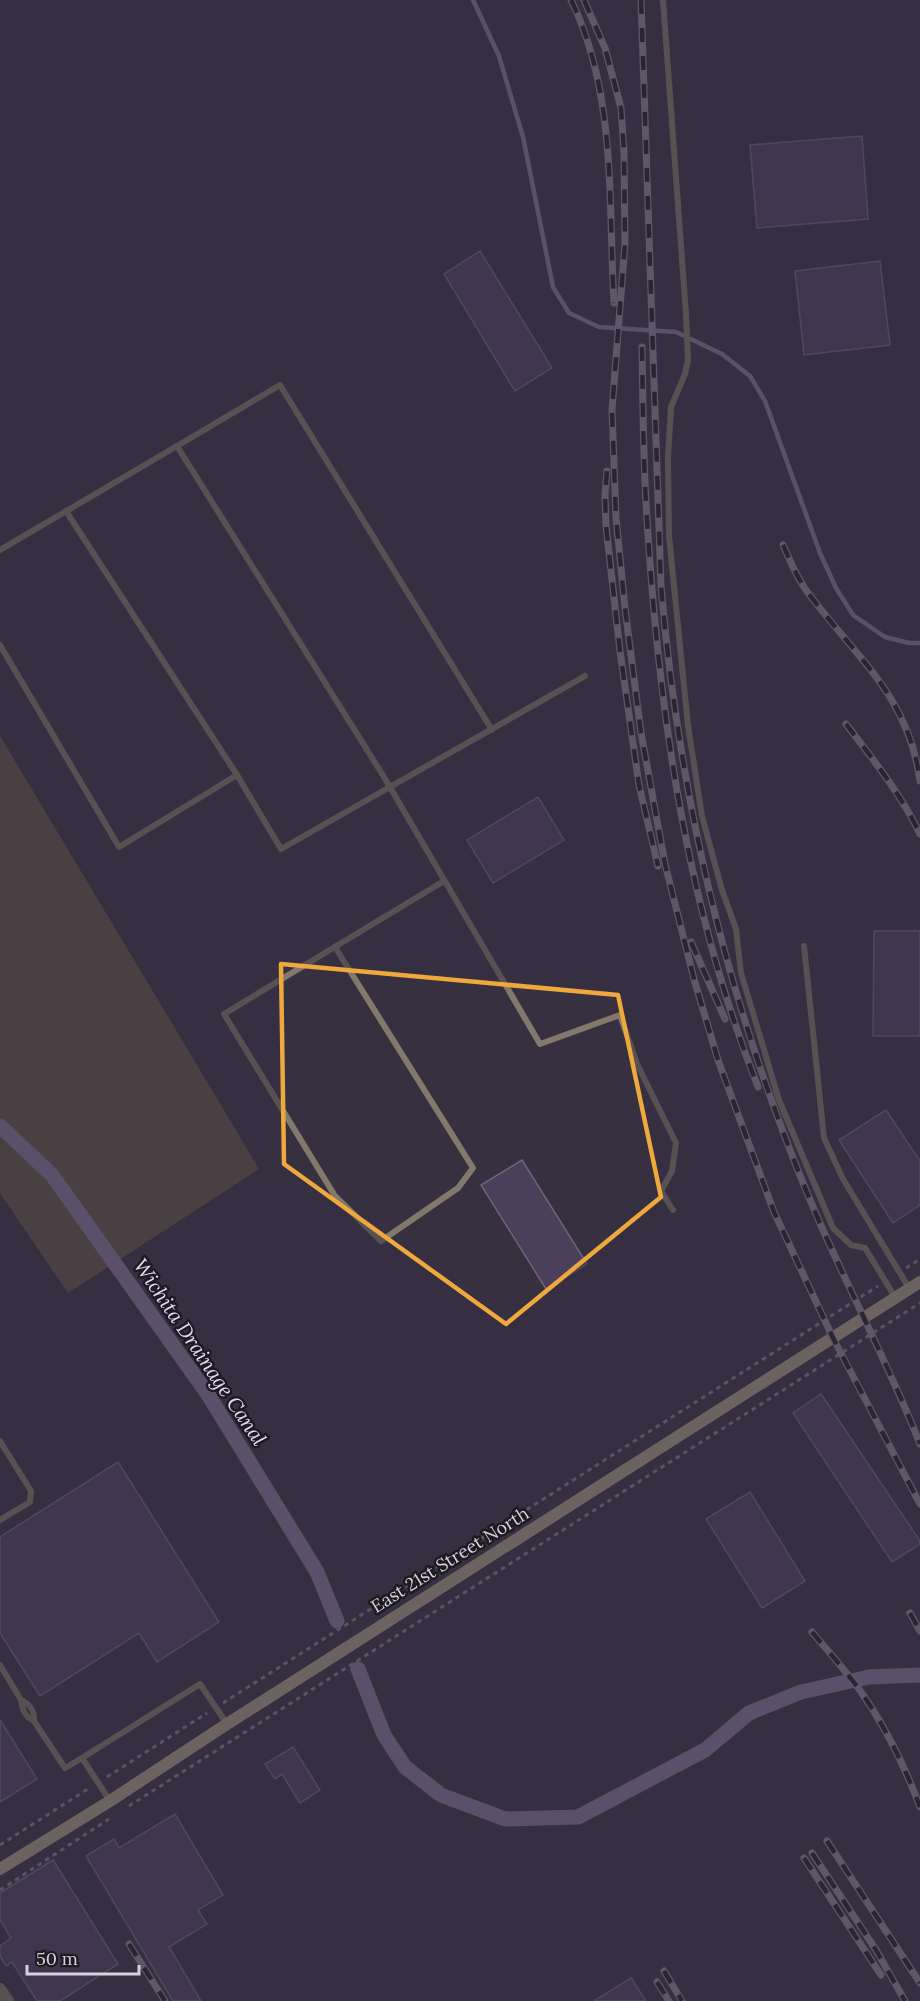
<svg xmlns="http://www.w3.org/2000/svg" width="920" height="2001" font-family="Lora,serif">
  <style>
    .green { fill: #635645 }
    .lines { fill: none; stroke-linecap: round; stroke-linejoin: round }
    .stream { stroke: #857899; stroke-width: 4.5 }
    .canal { stroke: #857899; stroke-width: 15 }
    .building { fill: #4b3f5c; stroke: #6d6578; stroke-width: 1.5 }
    .path { stroke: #847f8d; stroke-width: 3; stroke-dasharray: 4.5 4.5; stroke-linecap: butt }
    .lane { stroke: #83786c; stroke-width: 6 }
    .street { stroke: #83786c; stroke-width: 12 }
    .secondary { stroke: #af9f8a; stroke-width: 12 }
    .rail-casing { stroke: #8d8896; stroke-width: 7 }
    .rail { stroke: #1d1a22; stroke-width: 4.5; stroke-dasharray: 14; stroke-linecap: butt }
    .marked { fill: none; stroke: #eea83c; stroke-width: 4.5; stroke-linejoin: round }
    .labels { text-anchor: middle; stroke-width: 5; stroke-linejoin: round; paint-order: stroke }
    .street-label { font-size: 18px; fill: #d6d2dd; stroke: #1d1a22 }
    .water-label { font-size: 20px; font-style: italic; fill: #e6d8fb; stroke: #1d1a22 }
  </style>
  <rect width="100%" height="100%" fill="#373041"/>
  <path class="green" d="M0 736 259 1169 68 1293 0 1193Z"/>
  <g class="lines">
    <path class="stream" d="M473 0 499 56 523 137 553 287 569 313 599 327 676 332 722 354 750 376 765 401 820 553 836 588 853 615 885 637 909 643H920"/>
    <g class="canal">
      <path d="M0 1126 52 1175 209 1396 317 1572 337 1621"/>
      <path d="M358 1669 384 1735 405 1767 441 1795 505 1819 578 1817 705 1750 749 1713 801 1692 869 1677 920 1675"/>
    </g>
  </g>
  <g class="building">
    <path d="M862 136 868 219 757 228 750 145Z"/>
    <path d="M480 251 552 368 515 391 444 274Z"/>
    <path d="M880 261 890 345 804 355 795 271Z"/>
    <path d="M538 797 564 840 493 883 467 840Z"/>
    <path d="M874 931H920V1036H873Z"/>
    <path d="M886 1110 920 1161V1205L893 1223 839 1140Z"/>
    <path d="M522 1160 587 1264 546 1289 481 1185Z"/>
    <path d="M821 1394 920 1541V1544L892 1562 793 1413Z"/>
    <path d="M118 1462 219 1622 157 1662 139 1633 40 1696 0 1633V1537Z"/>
    <path d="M750 1492 805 1581 762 1608 706 1519Z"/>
    <path d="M0 1720 37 1779 0 1802Z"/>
    <path d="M293 1747 320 1790 300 1803 282 1774 275 1779 265 1764Z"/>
    <path d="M175 1814 223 1895 198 1910 207 1924 169 1947 201 2001H173L86 1856 114 1839 119 1848Z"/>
    <path d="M53 1860 118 1964 60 2001H37L12 1962 6 1966 0 1956V1946L11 1938 0 1920V1893Z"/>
    <path d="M631 1978 646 2001H594Z"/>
  </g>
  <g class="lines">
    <g class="path">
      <path d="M906 1268 920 1259"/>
      <path d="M223 1703 878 1286"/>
      <path d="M107 1777 207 1713"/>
      <path d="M129 1806 920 1303"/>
      <path d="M0 1845 91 1787"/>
      <path d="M0 1890 109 1819"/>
    </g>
    <g class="lane">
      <path d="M663 0 686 314 688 360 685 374 671 407 668 458 669 536 688 726 702 816 722 890 736 929 741 973 779 1100 833 1228 851 1245 865 1248 895 1297"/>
      <path d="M177 446 280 385 492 730"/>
      <path d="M66 511 237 775"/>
      <path d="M0 550 177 446 384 777 540 1044 620 1015 637 1064 676 1143 672 1171 661 1191 673 1210"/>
      <path d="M0 645 119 847 237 775 281 849 585 676"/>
      <path d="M804 946 824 1138 843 1179 909 1288"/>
      <path d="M335 947 473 1168 458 1188 381 1241 335 1196 224 1014 444 881"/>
      <path d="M0 1441 31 1491 30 1502 0 1520"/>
      <path d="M0 1665 21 1700"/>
      <path d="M34 1721C35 1711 31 1705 21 1700 22 1710 25 1717 34 1721L65 1768 82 1758"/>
      <path d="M110 1801 82 1758 200 1684 227 1724"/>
    </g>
    <path class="street" d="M0 1989 8 2001"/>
    <path class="secondary" d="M0 1869 110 1801 227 1724 920 1282"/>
    <g class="rail-casing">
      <g id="rail">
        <path d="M571 0C617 94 608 202 614 303"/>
        <path d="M584 0 605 48 621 108 624 152 625 243 612 410 616 518 625 608 641 733 665 864 694 979 718 1060 774 1212 833 1338 920 1504"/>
        <path d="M641 0 661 586C676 763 713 940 774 1107 788 1146 803 1184 819 1221 852 1296 890 1368 920 1444"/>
        <path d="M642 347C643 404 643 462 647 519 659 714 686 904 758 1087"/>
        <path d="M607 471 605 495 606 526 620 651 639 785 658 866"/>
        <path d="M783 545C791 563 799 582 812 598 859 660 909 698 920 781"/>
        <path d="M846 724C872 758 901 794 920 834"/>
        <path d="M691 942 725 1019"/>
        <path d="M910 1613 920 1631"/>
        <path d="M812 1632C828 1651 844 1669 859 1689 884 1724 905 1767 920 1807"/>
        <path d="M827 1841 920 1983"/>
        <path d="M812 1853 876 1950 905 2001"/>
        <path d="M804 1858 881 1975"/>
        <path d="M129 1944 165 2001"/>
        <path d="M664 1971 682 2001"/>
        <path d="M657 1982 669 2001"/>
      </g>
    </g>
    <use href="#rail" class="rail"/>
  </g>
  <path d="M0 0H920V2001H0ZM281 964 618 995 661 1197 506 1324 284 1164Z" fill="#373041" fill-opacity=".55" fill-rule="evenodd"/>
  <path class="marked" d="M281 964 618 995 661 1197 506 1324 284 1164Z"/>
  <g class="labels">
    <g class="street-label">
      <text transform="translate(450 1560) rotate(-32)" y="6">East 21st Street North</text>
    </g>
    <g class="water-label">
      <text transform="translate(200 1352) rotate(56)" y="7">Wichita Drainage Canal</text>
    </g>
  </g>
  <path d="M27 1965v9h112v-9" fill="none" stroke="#d6d2dd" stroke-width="3"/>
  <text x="36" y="1965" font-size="18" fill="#d6d2dd" stroke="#1d1a22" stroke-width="4.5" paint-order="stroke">50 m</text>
</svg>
